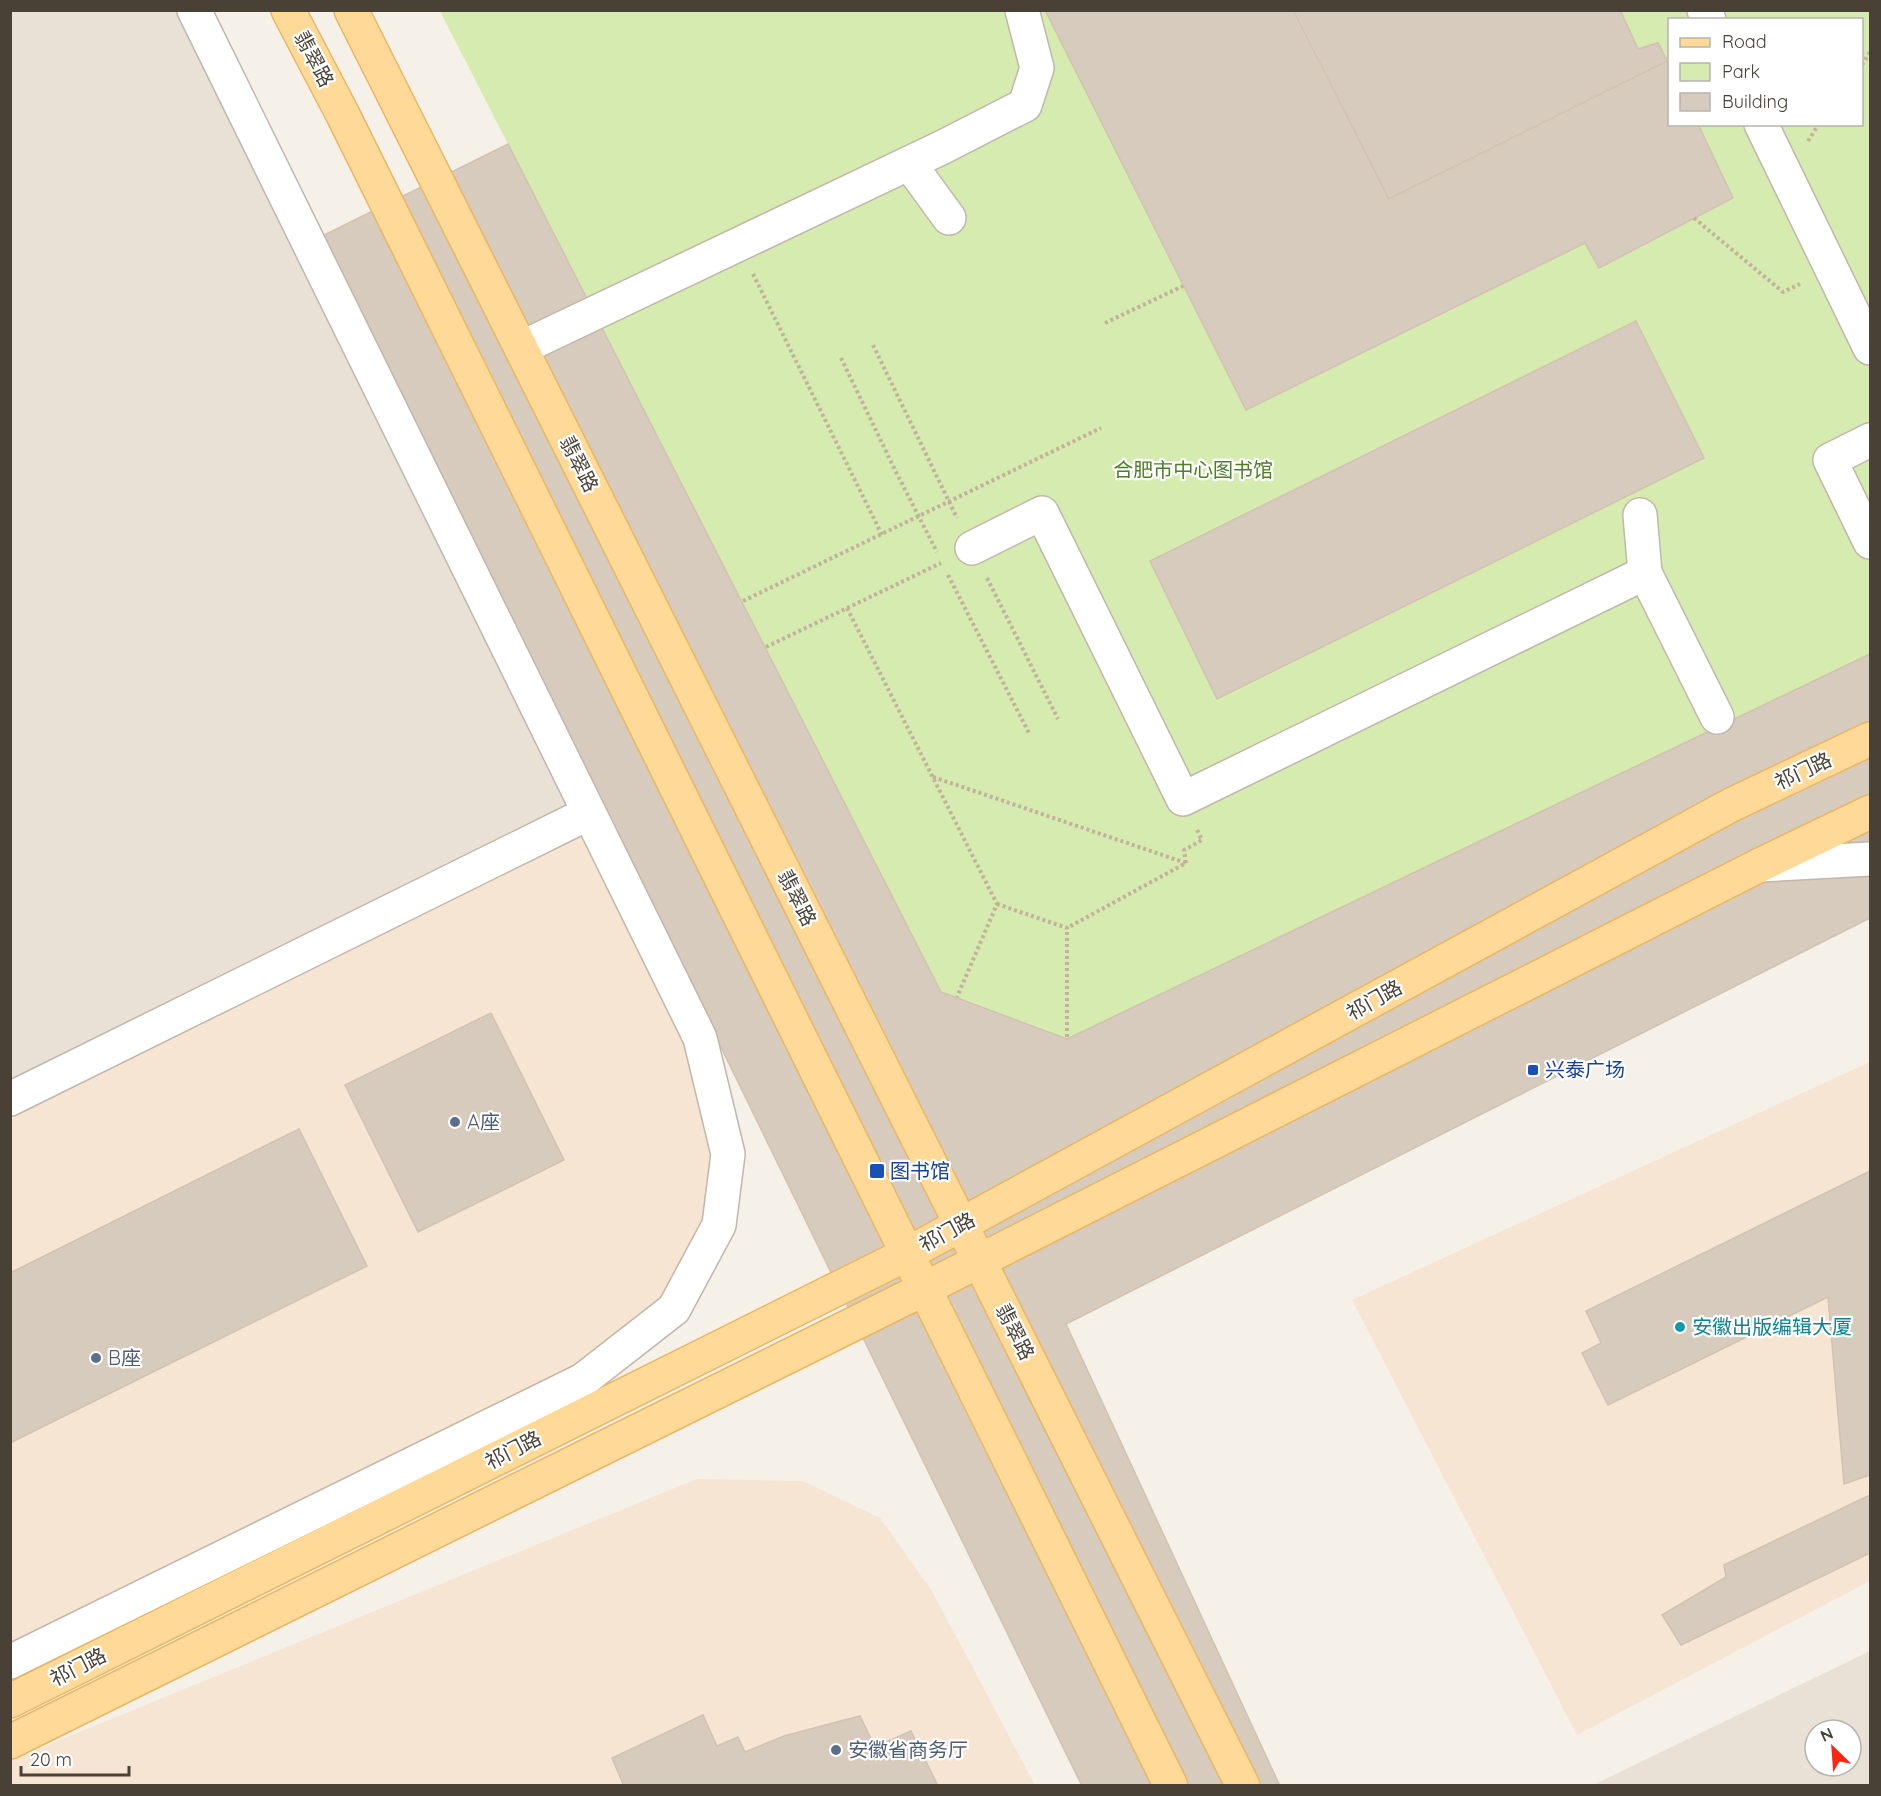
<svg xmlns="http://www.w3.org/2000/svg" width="1881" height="1796" font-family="Quicksand,'Noto Sans SC',sans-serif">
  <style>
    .residential { fill: #e9e1d6; fill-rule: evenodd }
    .commercial { fill: #f7e5d3 }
    .green { fill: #d5ebaf; fill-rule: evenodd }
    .building { fill: #d7cbbd; stroke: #d2c2b0; stroke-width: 1.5 }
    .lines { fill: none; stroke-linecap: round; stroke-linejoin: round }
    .minor-casing { stroke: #c1b7aa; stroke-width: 36 }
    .major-casing { stroke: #e9b662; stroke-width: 36 }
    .path { stroke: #c3b29b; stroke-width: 4; stroke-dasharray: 3 3; stroke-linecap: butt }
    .minor { stroke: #fff; stroke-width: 33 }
    .major { stroke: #ffd997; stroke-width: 33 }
    .transit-dot { fill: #1a4fb4; stroke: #fff; stroke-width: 2 }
    .service-dot { fill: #5c6f8a; stroke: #fff; stroke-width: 2 }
    .culture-dot { fill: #0f9aa8; stroke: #fff; stroke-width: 2 }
    .labels { text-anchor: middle; stroke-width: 4.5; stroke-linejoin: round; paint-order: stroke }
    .street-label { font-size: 20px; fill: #494036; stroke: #fff }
    .park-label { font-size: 20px; fill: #4e7e26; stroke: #fff }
    .transit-label { font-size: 20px; fill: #164399; stroke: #fff; text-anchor: start }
    .service-label { font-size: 20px; fill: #4e5e75; stroke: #fff; text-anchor: start }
    .culture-label { font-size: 20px; fill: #0d838f; stroke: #fff; text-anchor: start }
  </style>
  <rect width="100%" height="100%" fill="#f5f0e8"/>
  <g class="residential">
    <path d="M11 11H194L589 813 11 1099Z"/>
    <path d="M1870 1651V1785H1593ZM1815 1730H1851V1766H1815Z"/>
  </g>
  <g class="commercial">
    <path d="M589 813 700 1038 728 1154 674 1309 583 1380 11 1662V1099Z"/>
    <path d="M1870 1062V1581L1577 1735 1352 1300Z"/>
    <path d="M697 1479 803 1481 880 1518 932 1591 1035 1785 11 1786V1760Z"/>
  </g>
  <path class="green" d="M440 11H1870V658L1067 1039 941 992ZM1670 20H1862V124H1670Z"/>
  <g class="building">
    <path d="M1045 10H1620L1638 49 1658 43 1670 67V124H1698L1733 198 1599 268 1585 243 1246 410Z"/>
    <path d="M1293 10H1620L1638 49 1658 43 1667 61 1389 199Z"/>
    <path d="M508 144 941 992 1067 1039 1870 654V918L1066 1324 1280 1786H1082L324 235Z"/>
    <path d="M1636 321 1704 458 1217 699 1150 561Z"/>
    <path d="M491 1013 564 1160 418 1232 345 1085Z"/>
    <path d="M299 1129 367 1266 10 1443V1273Z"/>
    <path d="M1870 1171V1475L1844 1484 1828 1297 1608 1405 1582 1353 1601 1343 1586 1311Z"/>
    <path d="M1870 1495V1553L1681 1645 1662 1615 1726 1577 1724 1565Z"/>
    <path d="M703 1715 717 1746 738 1737 745 1752 784 1736 860 1716 875 1747 911 1731 938 1786H624L612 1758Z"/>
  </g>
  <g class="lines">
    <g class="minor-casing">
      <g id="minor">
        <path d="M1704 10 1709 20"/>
        <path d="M1761 124 1870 348"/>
        <path d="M909 163 949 218"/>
        <path d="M521 348 943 147 1025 105 1037 68 1022 10"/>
        <path d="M1870 440 1830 460 1870 542"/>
        <path d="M1640 515 1645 573"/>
        <path d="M972 548 1042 513 1183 799 1645 573 1717 717"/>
        <path d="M1760 865 1870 859"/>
        <path d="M10 1099 589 813"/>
        <path d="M10 1662 583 1380 674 1309 719 1225 728 1154 700 1038 194 10"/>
      </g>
    </g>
    <g class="major-casing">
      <g id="major">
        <path d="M288 10 343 115 1171 1786"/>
        <path d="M351 10 1243 1786"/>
        <path d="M10 1701 907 1254 1731 805 1870 739"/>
        <path d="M10 1742 924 1289 1760 865 1870 812"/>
      </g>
    </g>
    <g class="path">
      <path d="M1862 65 1870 52"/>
      <path d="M1808 141 1819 124"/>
      <path d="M1694 218 1783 292 1800 284"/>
      <path d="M753 274 882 535"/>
      <path d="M1105 323 1183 286"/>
      <path d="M873 345 957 518"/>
      <path d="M841 358 895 470 937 552"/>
      <path d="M948 575 1030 735"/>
      <path d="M987 578 1058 719"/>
      <path d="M743 601 1101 428"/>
      <path d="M847 608 997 904 957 997"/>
      <path d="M766 647 941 563"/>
      <path d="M933 777 1186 863 1067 928"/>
      <path d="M1186 863 1184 850 1202 840 1197 830"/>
      <path d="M997 904 1067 928V1039"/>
    </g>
    <use href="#minor" class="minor"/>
    <use href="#major" class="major"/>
  </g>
  <g class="transit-dot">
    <rect x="1527" y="1064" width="12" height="12" rx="3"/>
    <rect x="869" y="1163" width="16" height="16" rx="3"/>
  </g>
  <g class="service-dot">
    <circle cx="455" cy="1122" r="6"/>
    <circle cx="96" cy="1358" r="6"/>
    <circle cx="836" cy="1750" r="6"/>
  </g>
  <circle class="culture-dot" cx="1680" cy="1327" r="6"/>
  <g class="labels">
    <g class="street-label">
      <text transform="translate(314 59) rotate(62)" y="7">翡翠路</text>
      <text transform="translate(579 464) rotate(63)" y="7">翡翠路</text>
      <text transform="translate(1803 771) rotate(-25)" y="7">祁门路</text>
      <text transform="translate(797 898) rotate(63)" y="7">翡翠路</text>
      <text transform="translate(1374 1000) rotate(-29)" y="7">祁门路</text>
      <text transform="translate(947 1232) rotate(-28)" y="7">祁门路</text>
      <text transform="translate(1015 1332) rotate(63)" y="7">翡翠路</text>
      <text transform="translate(513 1450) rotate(-27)" y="7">祁门路</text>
      <text transform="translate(78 1667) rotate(-27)" y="7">祁门路</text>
    </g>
    <g class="park-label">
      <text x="1193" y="477">合肥市中心图书馆</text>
    </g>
    <g class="transit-label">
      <text x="1545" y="1077">兴泰广场</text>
      <text x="890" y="1178">图书馆</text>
    </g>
    <g class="service-label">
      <text x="467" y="1129">A座</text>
      <text x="108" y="1365">B座</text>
      <text x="848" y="1757">安徽省商务厅</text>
    </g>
    <g class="culture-label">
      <text x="1692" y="1334">安徽出版编辑大厦</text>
    </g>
  </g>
  <rect width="1881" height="1796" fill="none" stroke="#494036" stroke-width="24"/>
  <rect x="1668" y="18" width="195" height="108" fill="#ffffff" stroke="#b6b3af" stroke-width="1.5"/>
  <rect x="1680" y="38" width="30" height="9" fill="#ffd997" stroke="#b6b3af" stroke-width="1.5"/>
  <text x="1722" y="48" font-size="18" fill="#494036">Road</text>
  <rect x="1680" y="63" width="30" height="18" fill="#d5ebaf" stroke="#b6b3af" stroke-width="1.5"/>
  <text x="1722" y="78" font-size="18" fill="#494036">Park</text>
  <rect x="1680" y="93" width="30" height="18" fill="#d7cbbd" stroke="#b6b3af" stroke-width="1.5"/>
  <text x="1722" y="108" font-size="18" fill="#494036">Building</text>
  <g transform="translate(1833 1748) rotate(335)"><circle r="28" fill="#ffffff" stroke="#b6b3af" stroke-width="1.5"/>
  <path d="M0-4.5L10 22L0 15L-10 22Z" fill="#ff2515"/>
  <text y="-9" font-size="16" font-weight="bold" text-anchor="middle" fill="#494036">N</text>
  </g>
  <path d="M21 1766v9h108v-9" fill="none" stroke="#494036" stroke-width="3"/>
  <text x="30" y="1766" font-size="18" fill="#494036" stroke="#ffffff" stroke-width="4.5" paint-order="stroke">20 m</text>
</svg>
